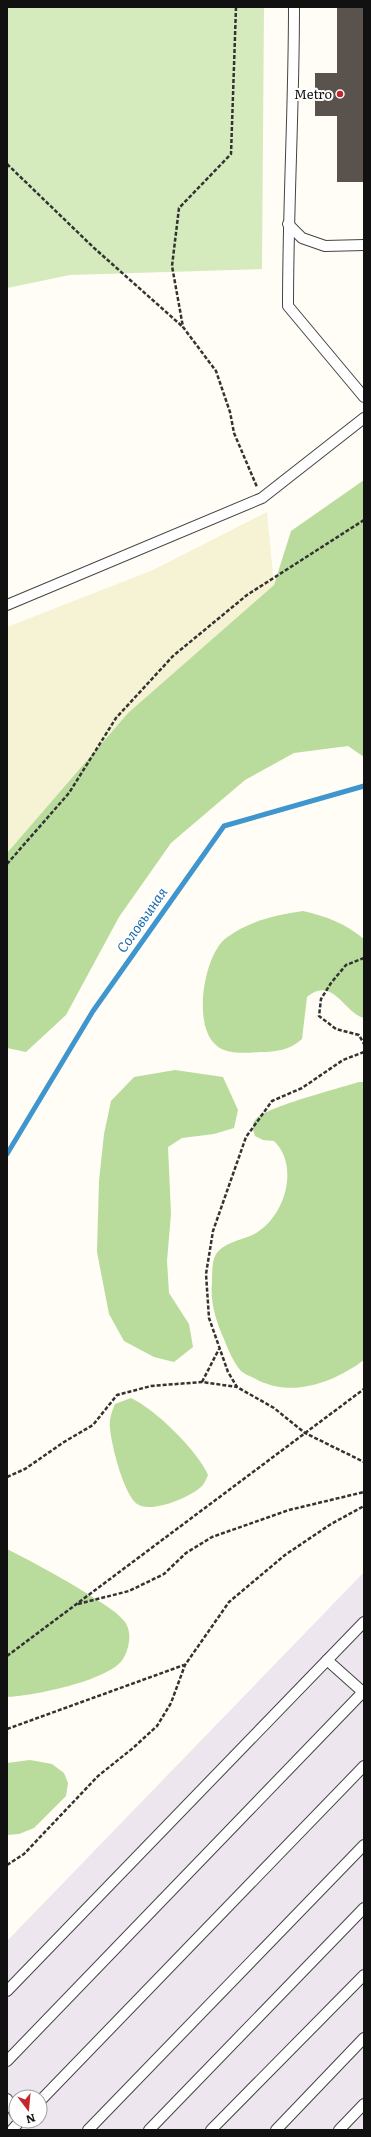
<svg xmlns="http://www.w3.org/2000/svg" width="371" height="2137" font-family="Literata,serif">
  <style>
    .industrial { fill: #eee6ef; fill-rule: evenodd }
    .farmland { fill: #f6f3d4 }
    .green { fill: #d5ebbd }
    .forest { fill: #b9dc9c }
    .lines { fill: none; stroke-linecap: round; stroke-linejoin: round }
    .stream { stroke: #3f96cf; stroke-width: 5 }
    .building { fill: #5a524d }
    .service-casing { stroke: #444; stroke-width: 12 }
    .path { stroke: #333; stroke-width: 2.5; stroke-dasharray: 4 2; stroke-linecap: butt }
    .service { stroke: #fff; stroke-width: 10 }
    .poi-dot { fill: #c4262e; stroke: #fff; stroke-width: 1.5 }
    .labels { text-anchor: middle; stroke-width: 4; stroke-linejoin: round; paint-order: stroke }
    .poi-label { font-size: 13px; fill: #111; stroke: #fff; text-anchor: end }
    .water-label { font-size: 14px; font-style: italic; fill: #1768a6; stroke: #fff }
  </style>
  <rect width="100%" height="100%" fill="#fffdf5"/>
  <path class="industrial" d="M364 1572V2130H7V1941ZM16 2097H40V2121H16Z"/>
  <path class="farmland" d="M267 512 274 585 128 713 7 853V627L153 570Z"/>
  <path class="green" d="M7 7H264L262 269 70 275 7 288Z"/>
  <g class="forest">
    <path d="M364 480V757L348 746 294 753 245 780 171 843 119 917 66 1015 26 1052 7 1048V853L128 713 274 585 291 531Z"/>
    <path d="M303 911C326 916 346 924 364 939V1018C344 1013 333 975 307 997L302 1039C290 1050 276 1052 260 1052 247 1053 226 1055 216 1045 192 1025 204 955 226 938 249 921 275 915 303 911Z"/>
    <path d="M175 1070 223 1077 238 1110 234 1128 214 1134 182 1138 168 1147 171 1214 167 1261 169 1293 189 1324 193 1347 174 1362 154 1357 124 1341 109 1314 97 1252 99 1181 104 1134 111 1101 134 1077Z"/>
    <path d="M359 1082H364V1360C333 1383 290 1399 254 1378 250 1376 244 1374 241 1371 233 1362 228 1349 224 1339 216 1322 210 1301 212 1283 212 1275 212 1262 215 1256 224 1240 246 1241 259 1231 286 1213 299 1165 274 1141L263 1140 255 1136C253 1130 251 1124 256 1119 266 1107 340 1088 359 1082Z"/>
    <path d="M131 1398C155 1409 198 1451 208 1475 206 1479 205 1483 202 1486 191 1497 151 1514 137 1504 124 1495 111 1444 110 1428 109 1419 112 1411 115 1404Z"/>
    <path d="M7 1549C37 1564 66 1580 94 1598 105 1605 117 1612 125 1622 129 1628 130 1635 129 1642 128 1648 126 1654 123 1659 109 1681 32 1696 7 1697Z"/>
    <path d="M30 1760 52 1764 64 1773 68 1783 66 1796 34 1828 19 1834 7 1835V1763Z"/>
  </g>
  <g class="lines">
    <path class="stream" d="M7 1154 93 1011 224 826 364 786"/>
  </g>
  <path class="building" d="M337 7H364V182H337V116H315V73H337Z"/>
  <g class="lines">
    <g class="service-casing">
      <g id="service">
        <path d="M294 7C294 107 288 206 288 306L364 397"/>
        <path d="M288 224 302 238 325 246 364 245"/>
        <path d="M7 605 262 498 364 418"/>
        <path d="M327 1660 364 1693"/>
        <path d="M7 1991 364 1622"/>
        <path d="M7 2061 363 1692"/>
        <path d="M7 2099 16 2115"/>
        <path d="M40 2101 364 1766"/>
        <path d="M12 2130 20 2121"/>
        <path d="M88 2130 364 1845"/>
        <path d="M149 2130 364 1908"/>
        <path d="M211 2130 364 1975"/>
        <path d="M276 2130 364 2038"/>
        <path d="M339 2130 364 2104"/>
      </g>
    </g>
    <g class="path">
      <path d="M236 7 231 154 179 208 172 266 183 327 216 371 230 412 234 433 257 487"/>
      <path d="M7 164 93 247 183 327"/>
      <path d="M7 864 69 793 116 718 173 656 247 595 364 520"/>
      <path d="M364 958 346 965 331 983 321 999 319 1016 336 1029 359 1035 364 1044"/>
      <path d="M364 1052 343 1060 302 1088 272 1101 246 1137 213 1231 206 1274 209 1318 228 1372 237 1387 274 1408 305 1433 364 1462"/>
      <path d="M202 1382 219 1349"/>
      <path d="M7 1477 25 1469 64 1442 93 1425 117 1395 151 1386 202 1382 237 1387"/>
      <path d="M78 1604 129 1591 164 1574 186 1553 212 1537 289 1510 364 1492"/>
      <path d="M7 1656 364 1389"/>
      <path d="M7 1729 184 1665"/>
      <path d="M7 1865 24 1854 98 1776 133 1748 157 1726 171 1703 185 1665 229 1602 285 1555 331 1524 364 1506"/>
    </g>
    <use href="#service" class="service"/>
  </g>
  <circle class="poi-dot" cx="340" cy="94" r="4"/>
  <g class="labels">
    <g class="poi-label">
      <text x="332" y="99">Metro</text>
    </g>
    <g class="water-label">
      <text transform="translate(142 920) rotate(-55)" y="5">Соловьиная</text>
    </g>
  </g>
  <rect width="371" height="2137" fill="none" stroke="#111111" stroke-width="16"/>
  <g transform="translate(28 2109) rotate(164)"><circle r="19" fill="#ffffff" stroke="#a0a0a0"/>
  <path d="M0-3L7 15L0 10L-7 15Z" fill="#c4262e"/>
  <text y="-6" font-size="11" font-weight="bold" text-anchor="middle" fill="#111111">N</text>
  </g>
</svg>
